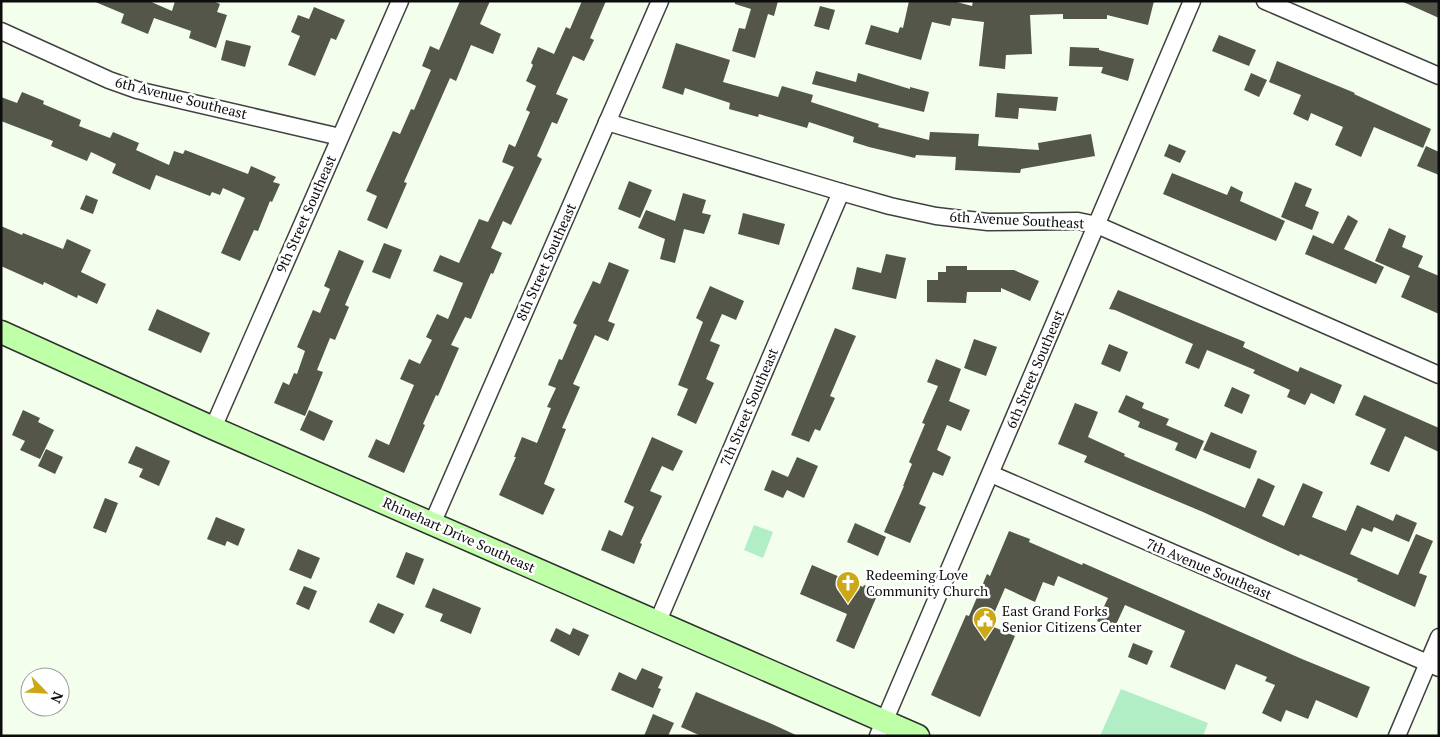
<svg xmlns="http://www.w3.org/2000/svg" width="1440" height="737" font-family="'PT Serif',serif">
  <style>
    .green { fill: #b1eec6 }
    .building { fill: #535648 }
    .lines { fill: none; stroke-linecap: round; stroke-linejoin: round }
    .street-casing { stroke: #404040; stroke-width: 19 }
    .secondary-casing { stroke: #2f2f2f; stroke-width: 25 }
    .street { stroke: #fff; stroke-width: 16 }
    .secondary { stroke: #beffa7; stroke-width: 22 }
    .labels { text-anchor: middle; stroke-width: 5; stroke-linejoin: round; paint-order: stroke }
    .street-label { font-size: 14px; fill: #0d0d0d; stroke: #fff }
    .poi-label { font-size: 14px; fill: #0d0d0d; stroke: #fff; text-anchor: start }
  </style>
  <rect width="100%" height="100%" fill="#f3ffec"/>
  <g class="green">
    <path d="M754 525 773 532 763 558 744 550Z"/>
    <path d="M1121 689 1208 723 1203 736H1100Z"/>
  </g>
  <g class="building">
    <path d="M93 1H149L172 11 175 1H213L220 4 217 12 227 15 216 48 189 38 191 31 154 18 148 34 121 23 124 14Z"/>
    <path d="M460 1H490L480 24 501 34 493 54 471 45 456 81 450 78 404 182 407 183 387 229 367 220 377 196 366 191 393 131 400 134 411 109 414 110 431 70 422 66 430 46 439 50Z"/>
    <path d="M582 1H606L590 38 594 40 584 61 573 56 556 94 568 99 557 124 552 122 537 156 542 159 511 225 503 221 491 248 502 253 493 274 491 273 471 319 465 317 451 345 459 348 438 396 436 395 423 424 425 425 404 473 368 457 376 439 389 445 414 385 400 379 409 359 420 364 432 340 426 337 437 314 448 319 463 283 433 271 440 255 459 263 479 219 488 222 514 167 502 162 509 144 515 147 530 112 526 110 536 86 526 81 533 65 531 63 538 47 554 54 566 27 570 29Z"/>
    <path d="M735 1H778L774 16 768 14 755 58 732 51 739 28 745 29 751 9 735 4Z"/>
    <path d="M909 1H953L972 6 973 1H1154L1148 25 1107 15V19H1063V14L1030 15 1032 54 1006 55 1005 69 979 66 984 22 952 18 950 26 932 22 921 60 865 44 871 25 898 33 900 27 903 28Z"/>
    <path d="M1401 1H1439V18Z"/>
    <path d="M820 6 835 10 829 30 814 26Z"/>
    <path d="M314 7 345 20 336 40 331 38 315 76 288 65 300 36 291 32 298 15 309 19Z"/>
    <path d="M1219 35 1256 50 1249 66 1212 51Z"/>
    <path d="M226 40 251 46 245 67 221 60Z"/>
    <path d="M676 43 730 60 723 82 778 97 782 86 813 95 811 102 879 124 878 127 929 140 930 132 979 134 978 146 1039 150 1038 143 1091 134 1095 156 1021 169 1020 173 955 170 956 157 916 155 915 158 869 147 853 142 854 137 809 122 807 128 759 114 758 117 729 109 730 103 685 88 683 95 662 88Z"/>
    <path d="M1070 47 1099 48V50L1134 59 1128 81 1101 73 1103 67 1069 66Z"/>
    <path d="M1277 61 1355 93 1354 94 1431 129 1423 148 1374 127 1361 157 1335 145 1343 127 1311 113 1308 121 1293 114 1301 95 1269 82Z"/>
    <path d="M816 71 856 82 858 73 910 89V87L929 92 924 112 812 84Z"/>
    <path d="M1251 73 1267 80 1259 97 1244 90Z"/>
    <path d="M22 92 44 101 43 104 81 120 79 126 110 138 113 132 139 143 136 150 169 165 174 151 183 154 185 150 248 174 251 166 276 177 273 182 280 184 272 202 270 201 258 231 254 230 240 261 221 253 245 198 223 188 220 195 212 192 210 196 156 175 150 190 112 173 116 164 91 152 87 161 51 146 53 141 1 121V97L17 103Z"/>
    <path d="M997 93 1058 97 1056 111 1019 108 1018 119 995 117Z"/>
    <path d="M1169 144 1186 151 1180 163 1164 156Z"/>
    <path d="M1426 146 1439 152V175L1417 166Z"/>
    <path d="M1172 173 1227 195 1231 186 1243 192 1240 201 1285 221 1276 241 1163 194Z"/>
    <path d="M629 181 652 190 640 218 618 209Z"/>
    <path d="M1295 182 1312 189 1305 206 1319 212 1312 230 1281 217Z"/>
    <path d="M683 193 706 200 702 213 711 215 704 234 684 229 675 263 660 259 665 239 638 228 646 210 675 221Z"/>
    <path d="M86 195 98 200 93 214 80 209Z"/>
    <path d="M743 213 785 224 779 245 738 234Z"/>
    <path d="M1348 215 1358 221 1344 249 1384 267 1376 284 1305 254 1313 235 1333 244Z"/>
    <path d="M1 226 22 235 23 233 63 249 67 239 91 250 81 272 106 284 97 304 78 295 77 298 44 282 43 285 1 266Z"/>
    <path d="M1389 228 1406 236 1402 247 1423 256 1418 267 1439 276V314L1401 297 1410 276 1375 261Z"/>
    <path d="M384 243 402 250 390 279 372 272Z"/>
    <path d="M339 250 364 261 345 305 349 307 335 340 330 338 317 370 323 372 305 416 274 403 283 382 289 385 294 373 297 374 305 351 297 347 313 310 320 313 330 289 324 286Z"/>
    <path d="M886 254 906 258 896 299 852 289 857 267 881 273Z"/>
    <path d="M609 262 629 270 608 321 615 324 608 341 595 335 573 384 580 387 562 428 566 429 544 484 555 489 543 515 499 495 516 457H514L522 437 537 443 551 408 547 407 556 388 548 385 559 359 562 360 577 325 573 323 593 281 600 284Z"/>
    <path d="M946 266H967V270H1014L1039 281 1030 301 1001 288V292H967L966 303 927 302V280H938V272H946Z"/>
    <path d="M710 286 744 301 736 320 722 314 710 341 720 345 706 379 714 383 696 424 677 415 688 389 678 385 703 322 696 318Z"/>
    <path d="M1118 290 1245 342 1243 347 1298 372 1300 367 1342 385 1334 404 1311 393 1305 405 1287 397 1290 390 1253 373 1255 370 1207 350 1199 369 1185 363 1193 344 1115 310 1109 309Z"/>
    <path d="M157 309 210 333 201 353 148 330Z"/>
    <path d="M835 328 856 336 830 396 835 398 820 431 815 429 809 442 791 435Z"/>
    <path d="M974 339 997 347 986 376 964 368Z"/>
    <path d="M1109 344 1128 352 1120 372 1101 364Z"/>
    <path d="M936 359 961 369 949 401 970 410 961 431 947 425 937 450 951 457 943 476 933 472 919 504 926 507 910 543 884 532 904 486H903L912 464 909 462 925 424 922 423 938 386 927 382Z"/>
    <path d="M1232 387 1250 395 1242 414 1224 406Z"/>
    <path d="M1126 395 1144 403 1142 408 1169 419 1166 425 1204 441 1196 459 1175 450 1178 443 1138 427 1140 422 1118 412Z"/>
    <path d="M1364 395 1439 428V452L1405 436 1389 472 1370 464 1386 429 1355 415Z"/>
    <path d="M1075 403 1098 412 1088 437 1125 454 1124 456 1245 508 1258 478 1275 486 1262 516 1284 526 1303 483 1323 492 1312 517 1346 531 1357 505 1393 521 1396 514 1417 523 1409 542 1374 527 1372 532 1362 528 1350 554 1398 575 1416 534 1433 541 1419 573 1427 576 1415 607 1357 581 1358 579 1300 554 1299 556 1203 512 1084 462 1087 456 1058 444Z"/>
    <path d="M23 410 40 418 38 422 54 430 40 459 20 450 25 441 12 435Z"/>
    <path d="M309 410 333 421 324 441 300 430Z"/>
    <path d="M1211 432 1257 451 1250 469 1203 450Z"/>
    <path d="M652 437 683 451 673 471 662 466 650 491 662 496 640 543 642 544 634 564 601 550 609 530 622 536 634 507 624 502Z"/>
    <path d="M136 446 170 461 159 486 139 477 143 469 128 463Z"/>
    <path d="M46 449 63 457 55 474 38 466Z"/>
    <path d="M797 457 818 466 804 498 787 490 783 498 764 490 772 470 788 477Z"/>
    <path d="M105 498 118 503 106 533 93 528Z"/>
    <path d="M216 517 245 529 238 546 227 541 225 546 207 539Z"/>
    <path d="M855 523 886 537 878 556 847 542Z"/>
    <path d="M1009 531 1030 539 1029 542 1082 565 1083 563 1302 659 1370 687 1357 718 1316 700 1308 719 1286 710 1281 722 1262 713 1275 685 1265 681 1267 677 1236 664 1225 690 1170 667 1185 631 1125 605 1114 629 1097 621 1108 598 1058 576 1054 586 1043 582 1035 602 1005 588 989 625 1015 636 980 717 931 695 966 615 969 616 987 574 990 576Z"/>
    <path d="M298 549 320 558 311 579 289 570Z"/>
    <path d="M406 552 424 559 414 585 396 577Z"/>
    <path d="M812 565 863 587 864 585 879 591 854 649 836 641 847 614 800 594Z"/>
    <path d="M304 586 317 591 309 610 296 604Z"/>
    <path d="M433 588 481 608 471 634 440 621 443 614 425 607Z"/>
    <path d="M378 603 404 614 394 634 369 622Z"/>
    <path d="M556 628 570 635 573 628 589 635 579 656 550 641Z"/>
    <path d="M1133 643 1153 651 1147 665 1128 657Z"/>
    <path d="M642 668 663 677 658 688 661 689 653 708 611 690 619 672 636 680Z"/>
    <path d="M696 692 772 724 798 736H701L681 727Z"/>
    <path d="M653 714 674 723 668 736H644Z"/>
  </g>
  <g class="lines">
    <g class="street-casing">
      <g id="street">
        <path d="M1265 1 1439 76"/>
        <path d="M1 31 109 80 137 90 340 137"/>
        <path d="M607 122 841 192 890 206 936 216 988 222 1078 221 1097 225 1439 375"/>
        <path d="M213 428 400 1"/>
        <path d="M991 474 1439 668"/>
        <path d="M432 524 660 1"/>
        <path d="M658 621 841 192"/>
        <path d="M878 736 1192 1"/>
        <path d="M1397 736 1439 637"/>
      </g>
    </g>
    <g class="secondary-casing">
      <path id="secondary" d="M1 332 213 428 918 736"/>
    </g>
    <use href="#street" class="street"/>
    <use href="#secondary" class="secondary"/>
  </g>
  <defs>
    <g id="church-pin" transform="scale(1.25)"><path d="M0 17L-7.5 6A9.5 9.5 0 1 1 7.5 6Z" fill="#cba916" stroke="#fff"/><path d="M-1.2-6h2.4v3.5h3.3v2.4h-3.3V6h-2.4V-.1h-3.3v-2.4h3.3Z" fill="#fff"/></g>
    <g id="civic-pin" transform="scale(1.25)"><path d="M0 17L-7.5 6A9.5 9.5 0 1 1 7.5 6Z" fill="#cba916" stroke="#fff"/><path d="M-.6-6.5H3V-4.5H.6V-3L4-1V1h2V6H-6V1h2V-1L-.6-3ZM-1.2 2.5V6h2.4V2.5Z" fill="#fff"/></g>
  </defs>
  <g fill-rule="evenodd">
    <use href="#church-pin" x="848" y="583"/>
    <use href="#civic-pin" x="985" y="619"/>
  </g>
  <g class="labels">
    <g class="street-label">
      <text transform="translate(181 98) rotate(14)" y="5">6th Avenue Southeast</text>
      <text transform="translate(306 214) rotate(-66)" y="5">9th Street Southeast</text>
      <text transform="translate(1017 220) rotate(3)" y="5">6th Avenue Southeast</text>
      <text transform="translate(546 262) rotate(-66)" y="5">8th Street Southeast</text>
      <text transform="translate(1035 369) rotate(-67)" y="5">6th Street Southeast</text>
      <text transform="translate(749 407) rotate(-67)" y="5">7th Street Southeast</text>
      <text transform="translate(459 535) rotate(24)" y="5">Rhinehart Drive Southeast</text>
      <text transform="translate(1209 569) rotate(23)" y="5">7th Avenue Southeast</text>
    </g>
    <g class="poi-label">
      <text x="866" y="580">Redeeming Love<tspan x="866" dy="16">Community Church</tspan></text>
      <text x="1002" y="616">East Grand Forks<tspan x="1002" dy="16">Senior Citizens Center</tspan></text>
    </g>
  </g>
  <rect width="1440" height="737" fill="none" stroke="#0d0d0d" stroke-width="5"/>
  <g transform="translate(45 692) rotate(114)"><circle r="24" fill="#ffffff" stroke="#9e9e9e"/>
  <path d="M0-4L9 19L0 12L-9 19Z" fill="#cba916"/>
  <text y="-8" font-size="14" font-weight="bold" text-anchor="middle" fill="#0d0d0d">N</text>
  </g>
</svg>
